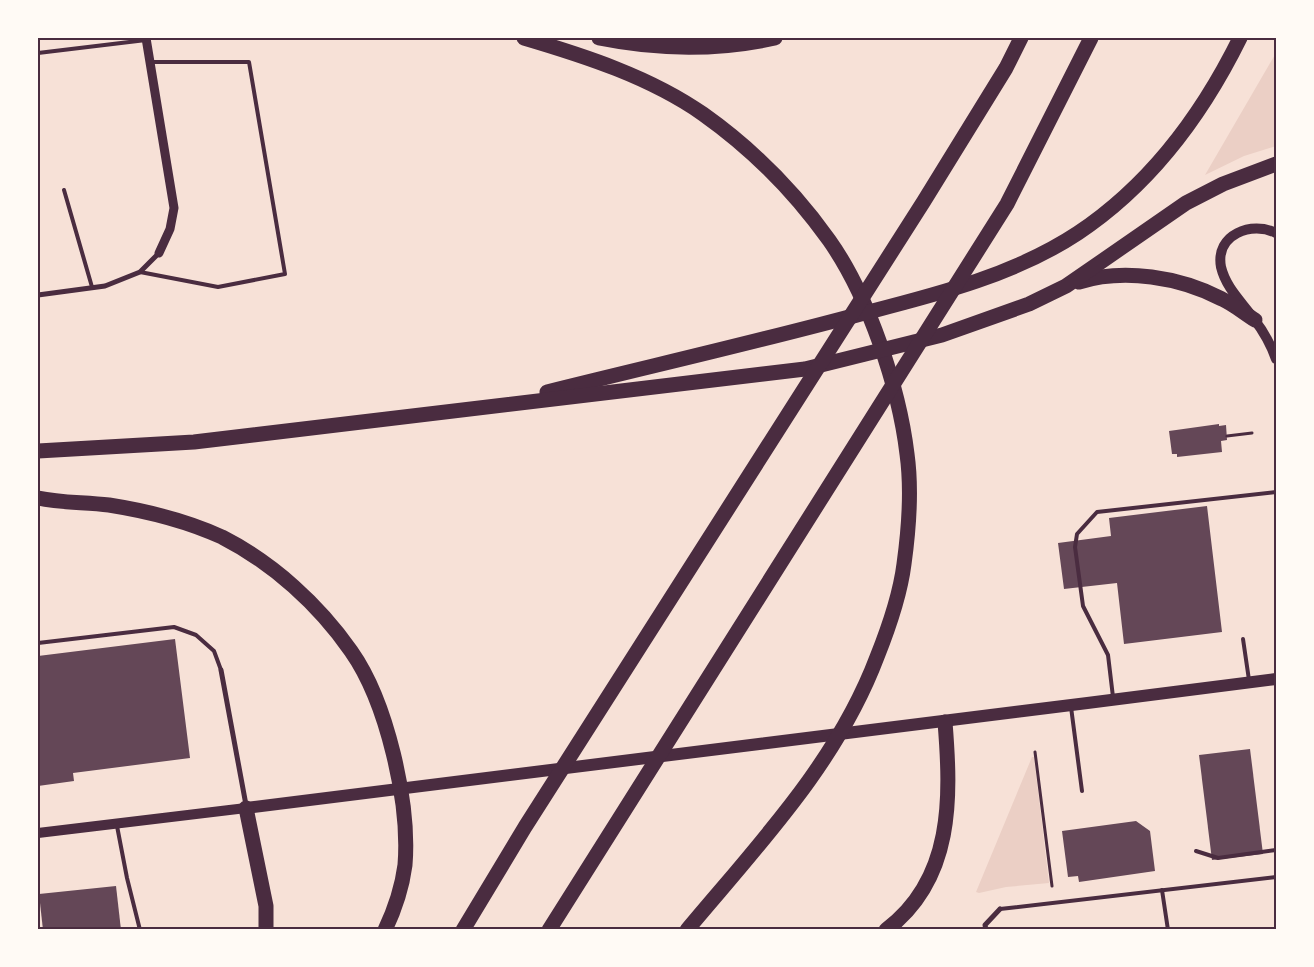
<svg xmlns="http://www.w3.org/2000/svg" width="1314" height="967" font-family="'IBM Plex Sans',sans-serif">
  <style>
    .green { fill: #ebcfc5 }
    .building { fill: #644757 }
    .lines { fill: none; stroke-linecap: round; stroke-linejoin: round }
    .path { stroke: #4a2c40; stroke-width: 3 }
    .service { stroke: #4a2c40; stroke-width: 4 }
    .minor { stroke: #4a2c40; stroke-width: 5 }
    .tertiary { stroke: #4a2c40; stroke-width: 9 }
    .secondary { stroke: #4a2c40; stroke-width: 10 }
    .primary { stroke: #4a2c40; stroke-width: 12 }
    .motorway { stroke: #4a2c40; stroke-width: 15 }
    .neatline { fill: none; stroke: #4a2c40; stroke-width: 2 }
  </style>
  <rect width="100%" height="100%" fill="#f7e1d7"/>
  <g class="green">
    <path d="M1276 53V146L1244 156 1205 175Z"/>
    <path d="M1032 757H1034L1049 883 1006 887 979 893 976 892Z"/>
  </g>
  <g class="building">
    <path d="M1219 424V426L1226 425 1227 440 1221 441 1222 452 1177 457V454H1172L1169 431Z"/>
    <path d="M1207 506 1222 632 1124 644 1117 583 1064 589 1058 543 1111 536 1109 518Z"/>
    <path d="M175 639 190 758 73 773 74 781 38 786V656Z"/>
    <path d="M1250 749 1263 854 1212 860 1199 755Z"/>
    <path d="M1136 821 1150 831 1155 871 1079 882 1078 876 1068 877 1062 831Z"/>
    <path d="M116 886 121 930H43L39 894Z"/>
  </g>
  <g class="lines">
    <g class="path">
      <path d="M1227 436 1252 433"/>
      <path d="M1035 752 1052 886"/>
    </g>
    <g class="service">
      <path d="M38 53 146 40"/>
      <path d="M64 190 92 287"/>
      <path d="M140 272 218 287 285 274 249 62H151"/>
      <path d="M1243 639 1249 680"/>
      <path d="M38 643 174 627 196 635 214 651 221 670"/>
      <path d="M1113 697 1108 655 1083 606 1075 547 1077 534 1097 512 1276 492"/>
      <path d="M1071 707 1082 791"/>
      <path d="M117 826 127 878 140 930"/>
      <path d="M1196 851 1218 858 1276 850"/>
      <path d="M1162 890 1168 930"/>
      <path d="M1000 909 1276 877"/>
    </g>
    <g class="minor">
      <path d="M38 295 105 286 140 272 159 253"/>
      <path d="M221 670 246 805"/>
      <path d="M986 930 985 925 1000 909"/>
    </g>
    <path class="tertiary" d="M146 38 174 208 170 229 159 253"/>
    <g class="secondary">
      <path d="M1276 233C1252 221 1215 234 1221 267 1226 288 1242 302 1254 319 1264 332 1271 345 1276 359"/>
      <path d="M38 833 246 808"/>
    </g>
    <path class="primary" d="M246 808C590 765 933 723 1276 679"/>
    <g class="motorway">
      <path d="M524 38C585 56 650 77 703 114 751 148 794 191 829 240 868 295 899 387 907 454 912 490 909 528 904 564 900 596 889 627 877 657 837 763 758 845 687 930"/>
      <path d="M599 38C658 50 716 51 775 38"/>
      <path d="M1079 282C1124 268 1180 277 1222 299 1233 304 1244 313 1255 320"/>
      <path d="M547 392C647 367 748 344 849 317 926 297 1010 278 1078 233 1150 185 1202 115 1240 38"/>
      <path d="M38 451 194 442 805 369 942 335 1029 304 1066 286 1186 203 1223 184 1276 164"/>
      <path d="M38 498C61 503 85 502 109 505 147 511 187 521 222 537 273 563 319 605 351 651 387 702 410 803 405 865 402 888 395 909 385 930"/>
      <path d="M246 808 266 906V930"/>
      <path d="M463 930 525 827 924 201 1006 68 1021 38"/>
      <path d="M549 930 1007 204 1091 38"/>
      <path d="M886 930C954 879 951 797 945 722"/>
    </g>
  </g>
  <rect width="1314" height="967" fill="none" stroke="#fffaf5" stroke-width="78"/>
  <rect x="39" y="39" width="1236" height="889" class="neatline"/>
</svg>
